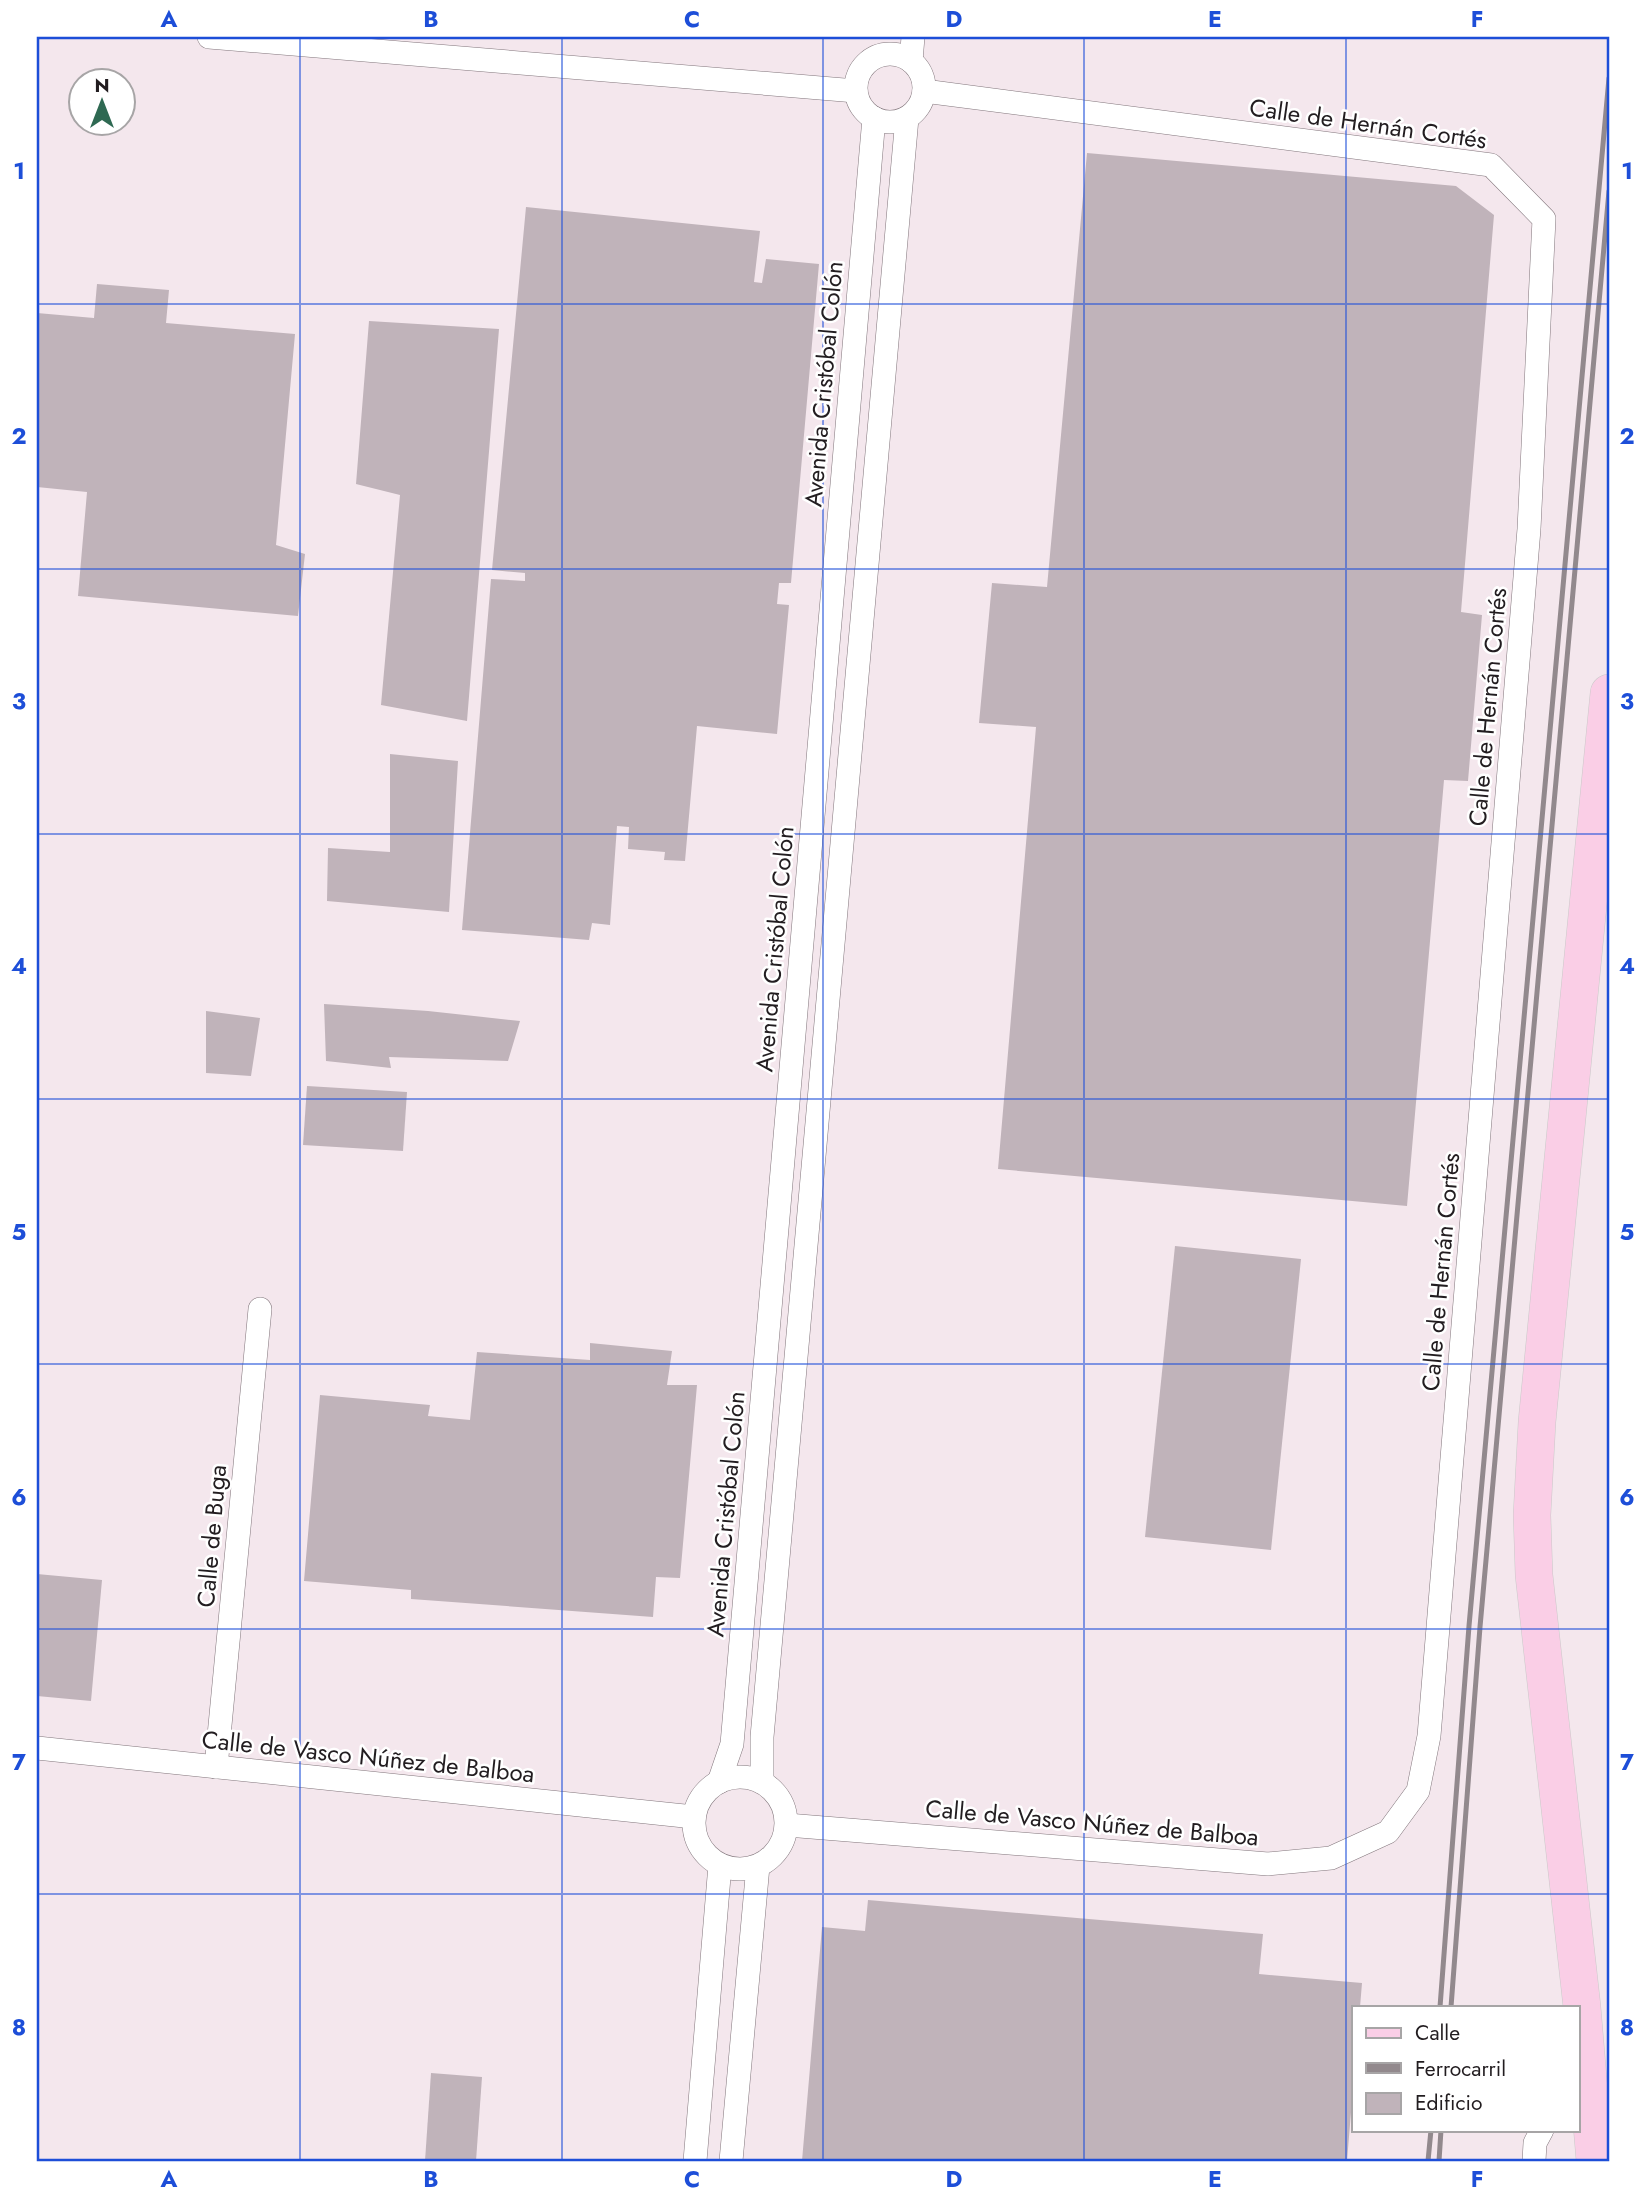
<svg xmlns="http://www.w3.org/2000/svg" width="1646" height="2198" font-family="Jost,sans-serif">
  <style>
    .building { fill: #c0b3ba }
    .lines { fill: none; stroke-linecap: round; stroke-linejoin: round }
    .minor-casing { stroke: #82767c; stroke-width: 24 }
    .primary-casing { stroke: #cac9c9; stroke-width: 38 }
    .minor { stroke: #fff; stroke-width: 23 }
    .primary { stroke: #facee6; stroke-width: 37 }
    .rail { stroke: #92898d; stroke-width: 5 }
    .grid { fill: none; stroke: #1d4ed8; stroke-width: 2; stroke-opacity: 0.55 }
    .labels { text-anchor: middle; stroke-width: 5; stroke-linejoin: round; paint-order: stroke }
    .street-label { font-size: 24px; fill: #221d20; stroke: #fff }
    .neatline { fill: none; stroke: #1d4ed8; stroke-width: 2.5 }
    .grid-label { font-size: 23px; text-anchor: middle; font-weight: bold; fill: #1d4ed8 }
  </style>
  <rect width="100%" height="100%" fill="#f4e7ed"/>
  <g class="building">
    <path d="M1087 153 1456 186 1494 215 1461 612 1482 615 1468 781 1444 780 1407 1206 998 1169 1036 727 979 723 992 583 1047 587Z"/>
    <path d="M526 207 760 231 754 282 762 283 766 259 819 264 791 583H779L777 604 789 605 777 734 697 726 685 861 664 860 665 852 628 849 629 827 617 826 610 925 592 923 589 940 462 930 491 579 525 581V573L492 570Z"/>
    <path d="M97 284 169 290 166 323 295 334 276 545 305 554 298 616 78 596 87 492 37 487V313L94 318Z"/>
    <path d="M369 321 499 329 467 721 381 705 400 495 356 484Z"/>
    <path d="M390 754 458 761 449 912 327 901 328 848 390 852Z"/>
    <path d="M324 1004 428 1011 520 1021 508 1061 389 1057 391 1068 326 1061Z"/>
    <path d="M206 1011 260 1018 251 1076 206 1073Z"/>
    <path d="M307 1086 407 1092 403 1151 303 1145Z"/>
    <path d="M1175 1246 1301 1259 1271 1550 1145 1537Z"/>
    <path d="M590 1343 672 1351 667 1385H697L680 1578 656 1577 653 1617 411 1599V1590L304 1581 320 1395 430 1405 428 1416 470 1420 477 1352 590 1360Z"/>
    <path d="M37 1574 102 1580 91 1701 37 1696Z"/>
    <path d="M868 1900 1263 1934 1259 1974 1362 1983 1360 2007H1354V2076L1347 2161H802L822 1927 865 1931Z"/>
    <path d="M431 2073 482 2077 476 2161H425Z"/>
  </g>
  <g class="lines">
    <g class="minor-casing">
      <g id="minor">
        <path d="M209 37 856 91"/>
        <circle cx="890" cy="88" r="34"/>
        <path d="M911 61 913 37"/>
        <path d="M37 1748 694 1817"/>
        <path d="M216 1767 260 1309"/>
        <circle cx="740" cy="1823" r="46"/>
        <path d="M719 1782 732 1744 874 118"/>
        <path d="M762 1782V1737L907 118"/>
        <path d="M787 1825 1268 1864 1331 1858 1388 1832 1418 1791 1429 1736 1529 529 1544 219 1491 165 924 91"/>
        <path d="M695 2161 720 1865"/>
        <path d="M731 2161 758 1866"/>
        <path d="M1534 2161 1535 2143 1542 2130"/>
      </g>
    </g>
    <g class="primary-casing">
      <path id="primary" d="M1595 2161 1582 2007 1534 1575 1532 1515 1537 1422 1609 693"/>
    </g>
    <use href="#minor" class="minor"/>
    <use href="#primary" class="primary"/>
    <g class="rail">
      <path d="M1440 2007 1469 1626 1609 78"/>
      <path d="M1451 2007 1480 1627 1609 191"/>
      <path d="M1428 2161 1431 2130"/>
      <path d="M1439 2161 1441 2130"/>
    </g>
  </g>
  <path class="grid" d="M300 37V2161M562 37V2161M823 37V2161M1084 37V2161M1346 37V2161M37 304H1609M37 569H1609M37 834H1609M37 1099H1609M37 1364H1609M37 1629H1609M37 1894H1609"/>
  <g class="labels">
    <g class="street-label">
      <text transform="translate(1368 124) rotate(8)" y="8">Calle de Hernán Cortés</text>
      <text transform="translate(824 384) rotate(-85)" y="8">Avenida Cristóbal Colón</text>
      <text transform="translate(1488 707) rotate(-85)" y="8">Calle de Hernán Cortés</text>
      <text transform="translate(775 949) rotate(-85)" y="8">Avenida Cristóbal Colón</text>
      <text transform="translate(1441 1272) rotate(-85)" y="8">Calle de Hernán Cortés</text>
      <text transform="translate(726 1514) rotate(-85)" y="8">Avenida Cristóbal Colón</text>
      <text transform="translate(212 1536) rotate(-85)" y="8">Calle de Buga</text>
      <text transform="translate(368 1757) rotate(6)" y="8">Calle de Vasco Núñez de Balboa</text>
      <text transform="translate(1092 1823) rotate(5)" y="8">Calle de Vasco Núñez de Balboa</text>
    </g>
  </g>
  <rect width="1646" height="2198" fill="none" stroke="#ffffff" stroke-width="77"/>
  <rect x="1352" y="2006" width="228" height="126" fill="#ffffff" stroke="#a7a5a6" stroke-width="2"/>
  <rect x="1366" y="2028" width="35" height="10" fill="#facee6" stroke="#a7a5a6" stroke-width="2"/>
  <text x="1415" y="2040" font-size="21" fill="#221d20">Calle</text>
  <rect x="1366" y="2063" width="35" height="10" fill="#92898d" stroke="#a7a5a6" stroke-width="2"/>
  <text x="1415" y="2076" font-size="21" fill="#221d20">Ferrocarril</text>
  <rect x="1366" y="2093" width="35" height="21" fill="#c0b3ba" stroke="#a7a5a6" stroke-width="2"/>
  <text x="1415" y="2110" font-size="21" fill="#221d20">Edificio</text>
  <g transform="translate(102 102)"><circle r="33" fill="#ffffff" stroke="#a7a5a6" stroke-width="2"/>
  <path d="M0-5L12 26L0 18L-12 26Z" fill="#2e6952"/>
  <text y="-10" font-size="19" font-weight="bold" text-anchor="middle" fill="#221d20">N</text>
  </g>
  <rect x="38" y="38" width="1570" height="2122" class="neatline"/>
  <g class="grid-label">
    <text x="169" y="27">A</text>
    <text x="431" y="27">B</text>
    <text x="692" y="27">C</text>
    <text x="954" y="27">D</text>
    <text x="1215" y="27">E</text>
    <text x="1477" y="27">F</text>
    <text x="19" y="179">1</text>
    <text x="1627" y="179">1</text>
    <text x="19" y="444">2</text>
    <text x="1627" y="444">2</text>
    <text x="19" y="709">3</text>
    <text x="1627" y="709">3</text>
    <text x="19" y="974">4</text>
    <text x="1627" y="974">4</text>
    <text x="19" y="1240">5</text>
    <text x="1627" y="1240">5</text>
    <text x="19" y="1505">6</text>
    <text x="1627" y="1505">6</text>
    <text x="19" y="1770">7</text>
    <text x="1627" y="1770">7</text>
    <text x="19" y="2035">8</text>
    <text x="1627" y="2035">8</text>
    <text x="169" y="2187">A</text>
    <text x="431" y="2187">B</text>
    <text x="692" y="2187">C</text>
    <text x="954" y="2187">D</text>
    <text x="1215" y="2187">E</text>
    <text x="1477" y="2187">F</text>
  </g>
</svg>
